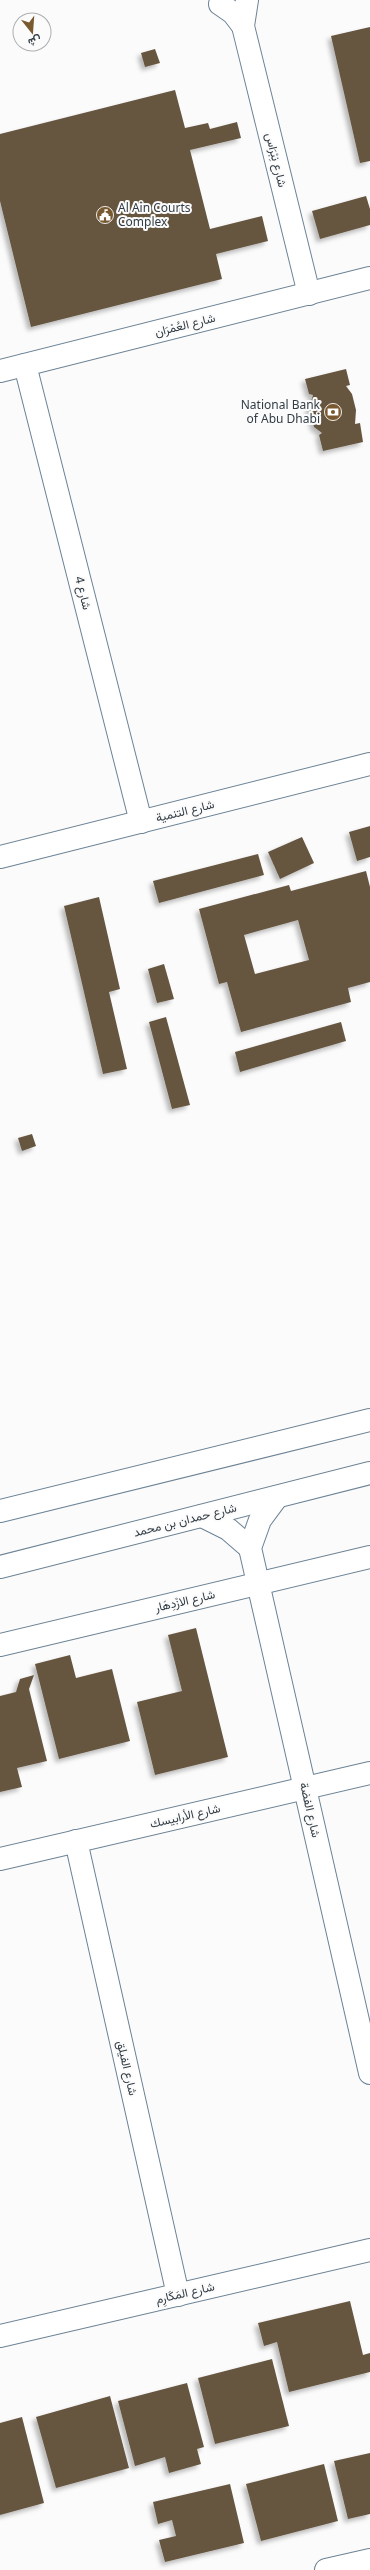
<svg xmlns="http://www.w3.org/2000/svg" width="370" height="2570" font-family="'Noto Sans',Vazirmatn,sans-serif">
  <style>
    .building { fill: #665641; fill-rule: evenodd; filter: url(#shadow) }
    .lines { fill: none; stroke-linecap: round; stroke-linejoin: round }
    .minor-casing { stroke: #6c8395; stroke-width: 24 }
    .primary-casing { stroke: #6c8395; stroke-width: 24 }
    .minor { stroke: #fff; stroke-width: 22 }
    .primary { stroke: #fff; stroke-width: 22 }
    .labels { text-anchor: middle; stroke-width: 4; stroke-linejoin: round; paint-order: stroke }
    .street-label { font-size: 12px; fill: #323c44; stroke: #fbfbfb }
    .poi-label { font-size: 12px; fill: #323c44; stroke: #fbfbfb; text-anchor: start }
  </style>
  <defs>
    <filter id="shadow"><feDropShadow dx="-3.5" dy="3.5" stdDeviation="2" flood-color="#0004"/></filter>
  </defs>
  <rect width="100%" height="100%" fill="#fbfbfb"/>
  <g class="building">
    <path d="M370 27V161L360 163 331 36Z"/>
    <path d="M155 49 160 63 145 67 141 53Z"/>
    <path d="M175 90 185 128 208 123 210 129 237 122 241 138 190 150 210 229 262 216 268 241 216 254 222 279 31 327 0 201V134Z"/>
    <path d="M366 196 370 209V225L320 239 312 211Z"/>
    <path d="M346 369 350 385 346 386 352 394 356 410 355 424 360 423 363 442 323 451 319 435 322 433 314 427 309 408 313 395 309 394 305 379Z"/>
    <path d="M370 826V857L357 861 349 832Z"/>
    <path d="M302 837 314 863 280 879 268 852Z"/>
    <path d="M258 854 264 875 159 903 153 881Z"/>
    <path d="M366 871 370 887V982L348 988 351 1002 241 1032 227 982 219 984 199 909 289 885 291 891ZM298 920 309 960 255 974 244 935Z"/>
    <path d="M99 897 120 989 109 992 127 1069 103 1074 64 906Z"/>
    <path d="M164 964 174 999 157 1003 148 969Z"/>
    <path d="M166 1017 190 1105 172 1109 149 1022Z"/>
    <path d="M341 1022 346 1041 240 1072 235 1052Z"/>
    <path d="M32 1134 36 1146 22 1151 18 1138Z"/>
    <path d="M196 1628 228 1757 155 1775 137 1702 182 1691 168 1635Z"/>
    <path d="M70 1655 76 1678 112 1669 130 1741 59 1759 35 1664Z"/>
    <path d="M34 1675 29 1689 47 1761 17 1768 22 1787 0 1792V1696L16 1692 20 1679Z"/>
    <path d="M350 2301 363 2355 370 2353V2372L289 2392 277 2342 264 2346 258 2323Z"/>
    <path d="M272 2359 289 2426 215 2444 198 2378Z"/>
    <path d="M187 2383 204 2447 197 2449 201 2464 169 2473 165 2457 135 2466 118 2401Z"/>
    <path d="M110 2396 129 2468 56 2488 36 2417Z"/>
    <path d="M22 2417 44 2503 0 2515V2423Z"/>
    <path d="M370 2453V2514L348 2519 334 2461Z"/>
    <path d="M324 2464 338 2521 261 2541 246 2484Z"/>
    <path d="M230 2484 244 2543 165 2562 159 2540 176 2536 172 2520 158 2524 153 2502Z"/>
  </g>
  <g class="lines">
    <g class="minor-casing">
      <g id="minor">
        <path d="M247 0 243 26 309 294"/>
        <path d="M220 4 233 13 243 26"/>
        <path d="M25 365 141 822"/>
        <path d="M0 371 370 278"/>
        <path d="M0 857 370 764"/>
        <path d="M277 1497 260 1520 250 1548 370 2073"/>
        <path d="M202 1516 228 1529 250 1548"/>
        <path d="M0 1645 370 1557"/>
        <path d="M76 1841 178 2295"/>
        <path d="M0 1859 370 1773"/>
        <path d="M0 2336 370 2250"/>
        <path d="M326 2570 370 2560"/>
      </g>
    </g>
    <g class="primary-casing">
      <g id="primary">
        <path d="M0 1511 370 1420"/>
        <path d="M0 1567 370 1473"/>
      </g>
    </g>
    <use href="#minor" class="minor"/>
    <use href="#primary" class="primary"/>
  </g>
  <defs>
    <g id="civic-disc" transform="scale(0.9)"><circle r="9.5" fill="#79592f" stroke="#fbfbfb"/><path d="M-.6-6.5H3V-4.5H.6V-3L4-1V1h2V6H-6V1h2V-1L-.6-3ZM-1.2 2.5V6h2.4V2.5Z" fill="#fff"/></g>
    <g id="bank-disc" transform="scale(0.9)"><circle r="9.5" fill="#79592f" stroke="#fbfbfb"/><path d="M-6-4H6V4H-6ZM0-2.3a2.3 2.3 0 1 0 0 4.6a2.3 2.3 0 1 0 0-4.6Z" fill="#fff"/></g>
  </defs>
  <g fill-rule="evenodd">
    <use href="#civic-disc" x="105" y="215"/>
    <use href="#bank-disc" x="333" y="412"/>
  </g>
  <g class="labels">
    <g class="street-label">
      <text transform="translate(276 160) rotate(76)" y="4">شارع نِبْرَاس</text>
      <text transform="translate(185 325) rotate(-14)" y="4">شارع العُمْرَان</text>
      <text transform="translate(83 593) rotate(76)" y="4">شارع 4</text>
      <text transform="translate(185 811) rotate(-14)" y="4">شارع التنمية</text>
      <text transform="translate(185 1520) rotate(-14)" y="4">شارع حمدان بن محمد</text>
      <text transform="translate(185 1601) rotate(-13)" y="4">شارع الازْدِهَار</text>
      <text transform="translate(310 1810) rotate(77)" y="4">شارع الفضة</text>
      <text transform="translate(185 1816) rotate(-13)" y="4">شارع الأرابيسك</text>
      <text transform="translate(127 2068) rotate(77)" y="4">شارع الفيلق</text>
      <text transform="translate(185 2293) rotate(-13)" y="4">شارع المَكَارِم</text>
    </g>
    <g class="poi-label">
      <text x="118" y="212">Al Ain Courts<tspan x="118" dy="14">Complex</tspan></text>
      <text x="320" y="409" text-anchor="end">National Bank<tspan x="320" dy="14">of Abu Dhabi</tspan></text>
    </g>
  </g>
  <g transform="translate(32 32) rotate(163)"><circle r="19" fill="#fbfbfb" stroke="#abafb2"/>
  <path d="M0-3L7 15L0 10L-7 15Z" fill="#79592f"/>
  <text y="-6" font-size="11" font-weight="bold" text-anchor="middle" fill="#323c44">ش</text>
  </g>
</svg>
